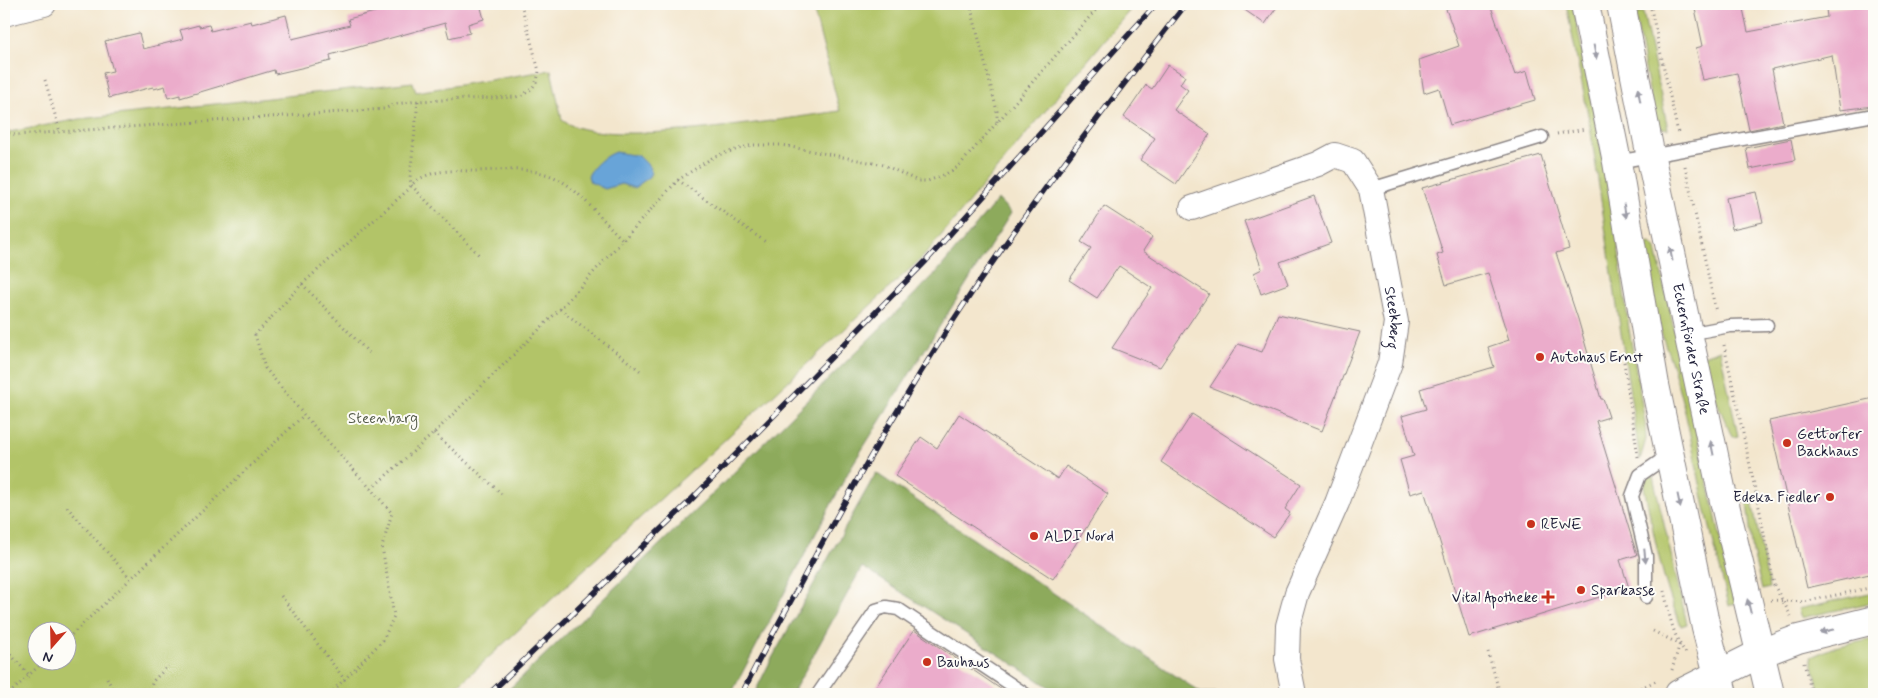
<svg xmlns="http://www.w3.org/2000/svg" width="1878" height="698" font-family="Mynerve,sans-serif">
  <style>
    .green { fill: #b2c467; stroke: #6a7351; fill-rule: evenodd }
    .forest { fill: #8daa5c; stroke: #58664c }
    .water { fill: #67a4d8; stroke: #44638a }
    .building { fill: #ebaccb }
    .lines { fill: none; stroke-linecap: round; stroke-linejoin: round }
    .service-casing { stroke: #8a8484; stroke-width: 15 }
    .minor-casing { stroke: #8a8484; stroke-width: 26 }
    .tertiary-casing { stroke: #8a8484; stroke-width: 30 }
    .secondary-casing { stroke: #8a8484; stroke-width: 30 }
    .path { stroke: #8a8484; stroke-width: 3; stroke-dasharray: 1 4; stroke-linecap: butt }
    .service { stroke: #fff; stroke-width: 12 }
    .minor { stroke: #fff; stroke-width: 24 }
    .tertiary { stroke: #fff; stroke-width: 28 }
    .secondary { stroke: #fff; stroke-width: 28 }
    .rail-casing { stroke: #22223b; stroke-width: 5.5 }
    .rail { stroke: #fdfcf7; stroke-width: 4; stroke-dasharray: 11; stroke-linecap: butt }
    .oneway { fill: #9c9ca7 }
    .poi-dot { fill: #c8321e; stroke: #fdfcf7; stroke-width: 2 }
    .labels { text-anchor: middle; stroke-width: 4; stroke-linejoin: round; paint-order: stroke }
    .street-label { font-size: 15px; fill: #22223b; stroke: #fdfcf7 }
    .poi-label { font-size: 15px; fill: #22223b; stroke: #fdfcf7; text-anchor: start }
    .park-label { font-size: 15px; fill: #545b4a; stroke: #fdfcf7 }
  </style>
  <rect width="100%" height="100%" fill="#fdfcf7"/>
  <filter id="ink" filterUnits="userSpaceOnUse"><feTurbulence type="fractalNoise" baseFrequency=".02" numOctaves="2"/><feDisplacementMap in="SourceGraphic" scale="10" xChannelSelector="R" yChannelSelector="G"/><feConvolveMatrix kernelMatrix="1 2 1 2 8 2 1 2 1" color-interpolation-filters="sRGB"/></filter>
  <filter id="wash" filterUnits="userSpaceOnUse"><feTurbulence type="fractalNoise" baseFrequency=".0096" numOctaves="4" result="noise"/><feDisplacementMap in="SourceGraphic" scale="20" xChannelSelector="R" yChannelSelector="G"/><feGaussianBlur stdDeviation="1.12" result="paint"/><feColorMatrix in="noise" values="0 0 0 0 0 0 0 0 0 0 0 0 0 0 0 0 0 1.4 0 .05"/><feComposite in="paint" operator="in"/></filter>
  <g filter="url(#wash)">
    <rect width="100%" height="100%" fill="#f3e6cd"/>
    <g class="green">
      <path d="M812 4H1135L924 256 449 694H4V133L80 119 413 82 416 92 551 70 562 120C600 151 787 118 840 111ZM38 630H68V660H38Z"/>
      <path d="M1566 4H1573L1614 215 1629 329 1645 422 1646 439 1640 460 1589 120Z"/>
      <path d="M1643 12 1668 129 1656 127 1635 15Z"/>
      <path d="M1649 243 1653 245 1656 249 1735 603 1729 606 1704 503 1686 416 1673 367 1654 312 1643 251 1645 245Z"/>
      <path d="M1720 350 1738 436 1732 437 1711 388 1703 356Z"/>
      <path d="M1653 476 1687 624 1681 626C1662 582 1654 534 1644 487L1646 477Z"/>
      <path d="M1752 501 1769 588 1762 590 1753 553 1747 503Z"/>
      <path d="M1874 592V602L1801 618 1798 609Z"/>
      <path d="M1874 639V694H1820L1811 657 1834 647Z"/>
    </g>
    <g class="forest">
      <path d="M998 199 1011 213 851 467 731 694H504L704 502 937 272Z"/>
      <path d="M876 473 1201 693 1255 692 1256 694H1060L862 567 792 694H754L771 660Z"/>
    </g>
    <path class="water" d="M615 152 639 156 649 166 651 173 648 178 634 188 621 184 605 189 590 182 588 176C593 166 604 156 615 152Z"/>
    <g id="blocks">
      <g class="building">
        <path d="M405 4H480L484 19 468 24 470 33 449 38 445 23 330 55 331 61 275 74 274 70 180 98V95L168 98 165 86 154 89 153 87 109 98 103 73 113 71 105 41 139 33 143 49 183 39 180 30 199 25V27L209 25 211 31 251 21 252 24 286 15 292 39 350 25 348 19Z"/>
        <path d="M1236 4H1279L1265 24Z"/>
        <path d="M1461 4H1490L1515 75 1527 71 1535 100 1450 125 1439 88 1424 93 1419 60 1459 46 1446 9Z"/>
        <path d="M1694 4H1742L1748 32 1827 17 1826 9 1874 4V106L1840 110 1832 55 1772 69 1783 123 1749 130 1737 73 1703 80 1696 48 1703 46Z"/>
        <path d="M1168 65 1185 76 1180 84 1188 90 1174 110 1210 134 1176 184 1140 160 1155 138 1124 117 1146 85 1152 89Z"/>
        <path d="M1791 139 1795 160 1750 169 1746 148Z"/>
        <path d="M1541 155 1569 249 1556 253 1578 319 1601 399H1603L1609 417 1596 421 1637 555 1620 560 1629 588 1469 637 1424 490 1410 494 1400 460 1414 456 1402 416 1426 409 1420 389 1494 367 1488 347 1509 340 1488 273 1446 285 1437 255 1443 253 1422 188Z"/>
        <path d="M1756 192 1763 222 1732 229 1726 198Z"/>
        <path d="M1314 196 1331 243 1280 262 1288 284 1261 294 1254 273 1262 269 1244 221Z"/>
        <path d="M1104 206 1152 237 1143 251 1209 294 1160 367 1112 348 1152 288 1119 266 1097 298 1069 280 1091 248 1081 242Z"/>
        <path d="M1278 314 1360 332 1322 431 1210 387 1238 344 1262 352Z"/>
        <path d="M1874 398V573L1807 588 1769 421Z"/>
        <path d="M959 414 1058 479 1066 466 1108 494 1053 579 895 476 921 437 937 448Z"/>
        <path d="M1192 414 1301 484 1285 509 1290 513 1273 537 1161 462Z"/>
        <path d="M914 630 1008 694H871Z"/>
      </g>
    </g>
  </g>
  <g filter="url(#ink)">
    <use href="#blocks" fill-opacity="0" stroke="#8a8484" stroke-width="1"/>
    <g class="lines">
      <g class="service-casing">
        <g id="service">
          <path d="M1617 162 1874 115"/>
          <path d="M1371 189 1542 137"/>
          <path d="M1688 334 1730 326 1767 325"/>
          <path d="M1646 597V556L1632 496 1640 475 1669 455"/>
          <path d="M818 694 876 610 886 607 898 609 1025 694"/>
        </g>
      </g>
      <g class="minor-casing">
        <g id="minor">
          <path d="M4 14 44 4"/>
          <path id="s1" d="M1192 208 1318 164 1335 155 1353 161 1371 189 1396 322 1390 363 1337 503 1297 593 1288 626 1287 659 1294 694"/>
        </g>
      </g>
      <g class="tertiary-casing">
        <path id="tertiary" d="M1761 653 1798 639 1874 620"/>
      </g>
      <g class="secondary-casing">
        <g id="secondary">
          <path d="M1585 4 1617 162 1655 385 1706 628 1723 694"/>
          <path id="s2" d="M1621 4 1653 168 1721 488 1770 694"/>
          <path d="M1679 694 1761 653"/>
        </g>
      </g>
      <g class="path">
        <path d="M970 4 997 111V122"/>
        <path d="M1650 4 1678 133"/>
        <path d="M45 80 60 132"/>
        <path d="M418 101 410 177 411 185 479 255"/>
        <path d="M4 132 15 135 384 109 396 104 418 101 516 97C530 93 537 86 539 71L521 4"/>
        <path d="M1557 134 1586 129"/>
        <path d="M1685 166 1716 312"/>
        <path d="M678 180 767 243"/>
        <path d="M302 284 371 355"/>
        <path d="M560 309 643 373"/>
        <path d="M1724 345 1760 512 1774 585 1791 616"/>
        <path d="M1624 362 1638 457"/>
        <path d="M434 433 502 494"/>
        <path d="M371 489 304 415 265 368 255 335 302 284 408 190C414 179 428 174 440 172 451 170 464 171 475 171 502 170 532 166 558 179 579 190 604 222 622 239"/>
        <path d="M67 507 130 578"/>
        <path d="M1664 591C1669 611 1672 636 1686 653"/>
        <path d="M281 596 345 680"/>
        <path d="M1771 600 1803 602 1874 587"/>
        <path d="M1653 631 1679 644"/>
        <path d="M68 638 304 415"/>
        <path d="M4 647 29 675"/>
        <path d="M1488 652 1500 694"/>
        <path d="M1804 663 1812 694"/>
        <path d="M1672 670 1680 643"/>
        <path d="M107 678 115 694"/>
        <path d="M9 694 45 660"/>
        <path d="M148 694 153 681 168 666"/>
        <path d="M330 694 383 640 394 616 382 547 392 513 371 489 434 433 560 309 678 180 715 156 752 145H781L884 165 918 181H928L946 174 958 167 1101 4"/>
        <path d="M1627 694 1658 680"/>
      </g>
      <use href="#service" class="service"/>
      <use href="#minor" class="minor"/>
      <use href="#tertiary" class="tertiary"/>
      <use href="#secondary" class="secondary"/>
      <g class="rail-casing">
        <g id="rail">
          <path d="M489 694 688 503 926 261 1156 4"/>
          <path d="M742 694C759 658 779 623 798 588 845 499 895 412 949 327 1022 215 1104 109 1186 4"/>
        </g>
      </g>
      <use href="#rail" class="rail"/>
    </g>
    <defs><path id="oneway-solid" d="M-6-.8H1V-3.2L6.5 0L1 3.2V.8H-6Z" transform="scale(1.25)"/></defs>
    <g class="oneway">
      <use href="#oneway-solid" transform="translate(1595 52) rotate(79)"/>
      <use href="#oneway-solid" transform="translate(1639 95) rotate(-101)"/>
      <use href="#oneway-solid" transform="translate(1625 211) rotate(80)"/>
      <use href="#oneway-solid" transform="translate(1671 254) rotate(-102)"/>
      <use href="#oneway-solid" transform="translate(1712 448) rotate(-102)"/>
      <use href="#oneway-solid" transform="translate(1679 501) rotate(78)"/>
      <use href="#oneway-solid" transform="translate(1645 556) rotate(84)"/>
      <use href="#oneway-solid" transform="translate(1749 606) rotate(-104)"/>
      <use href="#oneway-solid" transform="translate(1827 631) rotate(166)"/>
    </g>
  </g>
  <g class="poi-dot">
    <circle cx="1540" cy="357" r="5"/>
    <circle cx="1787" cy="443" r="5"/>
    <circle cx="1830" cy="497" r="5"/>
    <circle cx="1531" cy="524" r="5"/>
    <circle cx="1034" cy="536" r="5"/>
    <circle cx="1581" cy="590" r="5"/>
    <path d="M1545.5 589.5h5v5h5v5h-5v5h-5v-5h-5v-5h5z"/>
    <circle cx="927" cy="662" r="5"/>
  </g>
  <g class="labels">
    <g class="street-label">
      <text dy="5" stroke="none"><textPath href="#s1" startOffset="336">Steekberg</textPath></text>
      <text dy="5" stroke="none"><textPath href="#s2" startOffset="352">Eckernförder Straße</textPath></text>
    </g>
    <g class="poi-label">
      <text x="1550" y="362">Autohaus Ernst</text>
      <text x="1797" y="439">Gettorfer<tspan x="1797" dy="17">Backhaus</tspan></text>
      <text x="1820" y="502" text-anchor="end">Edeka Fiedler</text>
      <text x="1541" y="529">REWE</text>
      <text x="1044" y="541">ALDI Nord</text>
      <text x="1591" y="595">Sparkasse</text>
      <text x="1538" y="602" text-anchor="end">Vital Apotheke</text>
      <text x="937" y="667">Bauhaus</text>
    </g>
    <g class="park-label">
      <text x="383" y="423">Steenbarg</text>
    </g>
  </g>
  <rect width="1878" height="698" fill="none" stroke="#fdfcf7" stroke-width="20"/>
  <g transform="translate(52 646) rotate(200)"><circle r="24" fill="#fdfcf7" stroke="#a5a5ac"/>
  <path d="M0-4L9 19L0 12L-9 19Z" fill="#c8321e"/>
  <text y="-8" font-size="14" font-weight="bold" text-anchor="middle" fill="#22223b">N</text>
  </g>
</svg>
